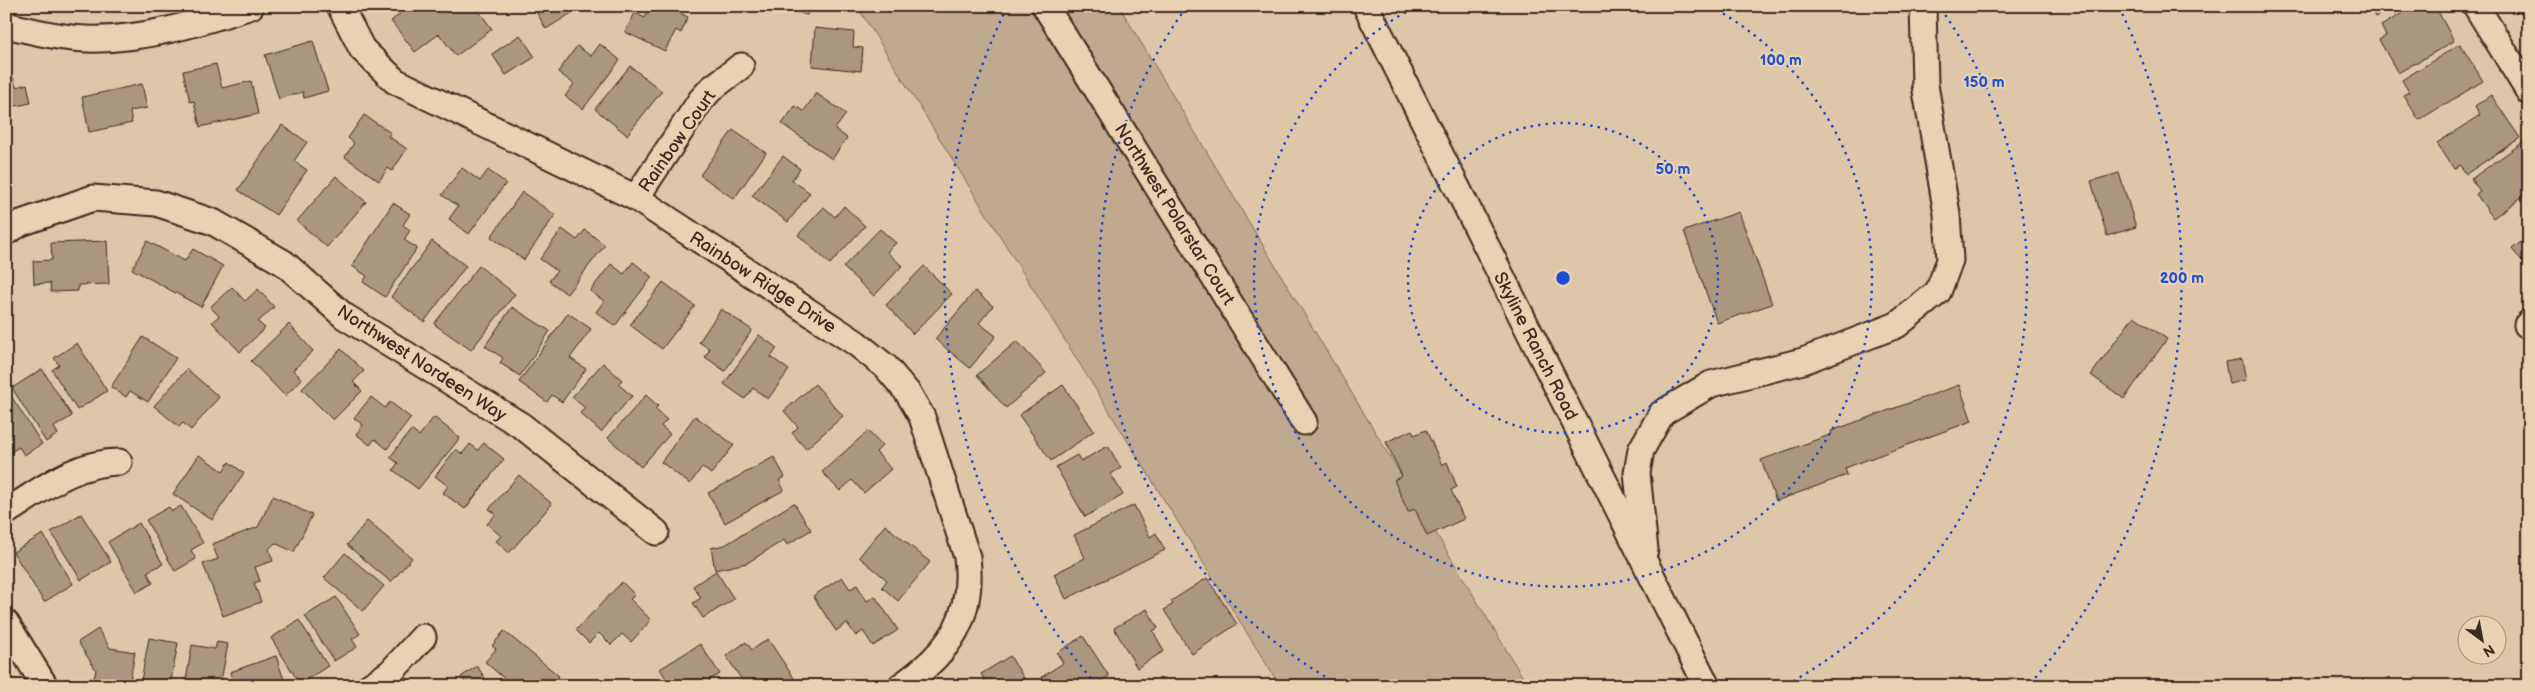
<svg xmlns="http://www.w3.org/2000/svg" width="2535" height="692" font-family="'Balsamiq Sans',sans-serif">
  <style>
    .green { fill: #c0aa8f; stroke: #7e6a56 }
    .building { fill: #ab977e; stroke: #3b2a1e }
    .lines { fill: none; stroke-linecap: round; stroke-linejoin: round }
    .street-casing { stroke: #3b2a1e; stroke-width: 29 }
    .street { stroke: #e9d1b1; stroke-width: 25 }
    .ring { fill: none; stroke: #1d4ed8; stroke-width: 2.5; stroke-dasharray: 2.5 5 }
    .labels { text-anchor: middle; stroke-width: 4.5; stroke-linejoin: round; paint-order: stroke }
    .street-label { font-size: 18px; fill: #3b2a1e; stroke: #e9d1b1 }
    .centre { fill: #1d4ed8; stroke: #e9d1b1; stroke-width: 2.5 }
    .ring-label { font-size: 15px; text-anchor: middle; font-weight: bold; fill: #1d4ed8; stroke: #e9d1b1; stroke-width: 4.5; stroke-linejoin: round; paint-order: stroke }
  </style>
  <rect width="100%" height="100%" fill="#dec7a8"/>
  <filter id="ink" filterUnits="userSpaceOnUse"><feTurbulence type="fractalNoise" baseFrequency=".02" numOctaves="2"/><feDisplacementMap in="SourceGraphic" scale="10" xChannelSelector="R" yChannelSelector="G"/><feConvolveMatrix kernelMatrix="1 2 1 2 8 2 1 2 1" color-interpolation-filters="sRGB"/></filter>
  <g filter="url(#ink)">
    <path class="green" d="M857 6H1119L1528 686H1280Z"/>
    <g class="building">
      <path d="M410 6H434L438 12 445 6H475L492 29 456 56 439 34 415 52 391 21Z"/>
      <path d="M533 6H576L578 9 546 29Z"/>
      <path d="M650 6H665L688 17 681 33 676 30 665 51 625 32 635 13 645 18Z"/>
      <path d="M773 6H819V9L809 7 807 15Z"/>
      <path d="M2369 6H2395L2375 17Z"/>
      <path d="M2414 6H2435L2454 41 2398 73 2379 40 2386 36 2381 26Z"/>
      <path d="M815 28 854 32 853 47 863 48 861 71 812 66Z"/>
      <path d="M520 35 535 57 506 75 492 54Z"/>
      <path d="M313 41 328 91 304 98 303 92 279 99 265 55Z"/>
      <path d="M600 44 620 60 583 109 565 96 574 84 558 72 577 46 591 56Z"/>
      <path d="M2460 44 2483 81 2419 120 2403 95 2409 92 2402 80Z"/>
      <path d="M216 64 222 88 251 81 258 114 200 127 194 101 190 102 183 71Z"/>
      <path d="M630 66 662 91 627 135 595 109Z"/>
      <path d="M13 77 16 87 27 84 31 103 6 108V78Z"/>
      <path d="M142 84 147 108 130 111 132 123 89 132 82 97Z"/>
      <path d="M816 93 846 114 835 129 847 138 832 159 782 124 795 106 804 111Z"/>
      <path d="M2491 95 2520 138 2466 174 2460 165 2454 169 2437 143 2480 115 2475 106Z"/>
      <path d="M364 115 391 133 388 136 407 149 392 171 388 168 379 181 345 157 354 143 348 138Z"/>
      <path d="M282 125 307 142 294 161 307 170 276 215 238 190Z"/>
      <path d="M733 130 766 153 734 199 700 175Z"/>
      <path d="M2529 138V192L2493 218 2476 194 2480 191 2471 179Z"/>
      <path d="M783 156 800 169 792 180 810 193 788 222 752 196Z"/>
      <path d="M462 168 480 181 488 170 506 183 469 234 449 219 458 206 442 195Z"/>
      <path d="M2119 173 2136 227 2107 236 2091 181Z"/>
      <path d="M336 176 366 202 327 247 297 221Z"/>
      <path d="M522 192 555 215 524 260 491 237Z"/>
      <path d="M393 203 410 214 403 225 410 230 404 240 417 248 385 297 363 282 367 276 352 266Z"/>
      <path d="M844 206 865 226 830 264 798 235 824 207 835 217Z"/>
      <path d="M1739 212 1772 304 1717 323 1684 231Z"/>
      <path d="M562 229 577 240 585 230 605 245 567 294 549 281 557 271 540 259Z"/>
      <path d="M880 229 896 243 887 252 902 266 874 296 843 267Z"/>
      <path d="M2529 236V268L2528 269 2512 249Z"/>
      <path d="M107 241 109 284 78 285V291L51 292 50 283 34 284 33 261 52 260 51 243Z"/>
      <path d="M147 241 185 261 193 249 223 266 201 307 132 269Z"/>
      <path d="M432 241 466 266 424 322 391 297Z"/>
      <path d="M633 262 652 277 615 326 596 312 604 301 590 291 611 264 624 274Z"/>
      <path d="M479 266 515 294 471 350 434 324Z"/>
      <path d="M924 266 952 294 913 334 886 305Z"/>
      <path d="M663 282 695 306 662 349 630 325Z"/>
      <path d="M232 287 245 301 258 289 274 307 258 322 265 328 240 352 212 322 219 316 210 307Z"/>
      <path d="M975 291 993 306 979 323 996 336 970 368 935 339Z"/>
      <path d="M512 307 550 331 520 376 500 363 503 358 485 346Z"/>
      <path d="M721 309 752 330 725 371 705 357 710 349 699 342Z"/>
      <path d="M568 313 591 329 570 358 586 369 562 402 552 395 547 402 519 382Z"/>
      <path d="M2134 316 2167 339 2124 399 2091 375Z"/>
      <path d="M289 324 313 351 293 370 302 379 285 396 251 361Z"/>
      <path d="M759 335 777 348 771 357 789 370 768 399 753 388 745 399 724 384Z"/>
      <path d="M143 337 176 358 148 402 130 391 126 397 111 387Z"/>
      <path d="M1017 341 1046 373 1006 408 977 375Z"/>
      <path d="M77 343 107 391 77 410 52 370 59 365 54 358Z"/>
      <path d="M341 349 364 371 353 382 362 391 333 420 302 389Z"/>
      <path d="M2242 359 2246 380 2229 384 2225 362Z"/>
      <path d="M603 363 622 380 618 384 632 396 601 432 580 413 585 408 572 397Z"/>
      <path d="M42 369 72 416 54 427 58 434 46 442 12 388Z"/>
      <path d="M187 369 219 397 191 430 183 423 179 427 154 406Z"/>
      <path d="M815 384 843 416 806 449 792 433 798 427 784 411Z"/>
      <path d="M1063 385 1094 431 1051 461 1019 415Z"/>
      <path d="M1959 385 1972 421 1845 468 1847 475 1776 501 1761 460 1832 434 1831 431Z"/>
      <path d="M646 395 658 406 655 409 667 420 661 426 670 434 641 467 608 438Z"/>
      <path d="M11 396 42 444 24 455 19 447 6 455V399Z"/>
      <path d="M371 397 385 408 390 402 411 418 387 449 375 439 370 445 356 434 363 425 354 418Z"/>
      <path d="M695 416 734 445 711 474 702 467 690 484 661 462Z"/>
      <path d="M434 417 460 438 418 489 393 470 398 463 390 457 411 430 419 436Z"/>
      <path d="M1412 430 1414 435 1426 430 1442 465 1447 462 1457 487 1451 490 1464 519 1427 536 1415 509 1408 512 1394 480 1402 476 1386 442Z"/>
      <path d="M868 431 882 446 876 452 891 469 864 493 852 480 840 491 822 472Z"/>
      <path d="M484 443 504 459 465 509 443 493 448 486 435 476 456 449 462 454 470 444 478 450Z"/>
      <path d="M1108 446 1121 468 1111 474 1123 495 1085 517 1056 467 1077 455 1081 461Z"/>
      <path d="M199 455 223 471 229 462 244 473 212 520 173 494Z"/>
      <path d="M774 457 785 477 779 480 784 490 725 523 708 493Z"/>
      <path d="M519 475 552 504 509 553 496 541 501 536 487 524 496 514 489 509Z"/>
      <path d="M273 496 312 515 294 552 275 543 269 549 273 561 255 567 260 581 254 583 261 602 223 616 203 564 218 559 212 544 258 527Z"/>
      <path d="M794 503 811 530 787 545 784 540 747 563 715 570 711 548 725 545Z"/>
      <path d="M1134 505 1150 537 1156 533 1165 550 1066 599 1054 574 1085 558 1074 535Z"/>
      <path d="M181 506 203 543 191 550 196 559 175 571 146 520 169 507 172 511Z"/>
      <path d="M81 514 111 562 81 580 51 532Z"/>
      <path d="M367 521 412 558 391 582 347 545Z"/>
      <path d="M139 523 163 564 147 572 153 583 137 592 108 542Z"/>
      <path d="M885 525 930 562 898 601 882 587 887 580 859 557Z"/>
      <path d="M43 534 73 584 44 602 13 552Z"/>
      <path d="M345 553 384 586 363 611 324 578Z"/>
      <path d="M716 571 734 599 703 618 693 603 701 598 693 586Z"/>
      <path d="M842 577 850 589 857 585 867 601 875 596 898 630 873 646 863 631 856 636 847 623 836 631 813 596Z"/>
      <path d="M1207 578 1237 624 1192 654 1164 610 1173 604 1171 601Z"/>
      <path d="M622 582 635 595 630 599 651 620 631 642 622 634 611 645 599 633 589 643 576 630Z"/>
      <path d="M336 597 360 634 352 639 357 647 334 661 305 616Z"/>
      <path d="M1147 609 1158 628 1153 631 1164 651 1137 668 1114 628Z"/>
      <path d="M299 620 328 666 300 684 271 638Z"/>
      <path d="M98 629 110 648 135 652 129 686 93 683 96 670 78 642Z"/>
      <path d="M504 631 559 676 551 686H513L485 662 496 649 492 646Z"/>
      <path d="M1083 636 1109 676 1093 686H1047L1042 677 1063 663 1057 653Z"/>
      <path d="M149 638 178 643 170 686H140Z"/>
      <path d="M768 639 799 686H746L726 656 746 642 752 650Z"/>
      <path d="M217 642 228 644 220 686H185L192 645 215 649Z"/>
      <path d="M700 644 720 674 709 680 712 686H671L660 669Z"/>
      <path d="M276 656 286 686H234L230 672Z"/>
      <path d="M1010 656 1029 686H977L985 681 981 674Z"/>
      <path d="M477 666 490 686H460L465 682 461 677Z"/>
    </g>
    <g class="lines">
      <g class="street-casing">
        <g id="street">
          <path d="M340 6 362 49 395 81 636 198 856 343 886 367 908 393 922 417 967 557C974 617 950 652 901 686"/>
          <path d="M1045 6 1304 422"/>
          <path d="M1366 6 1707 686"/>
          <path d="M2476 6 2529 92"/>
          <path d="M6 25C32 31 59 38 86 39 141 41 199 23 251 6"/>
          <path d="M636 198 701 100 711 89 741 66"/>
          <path d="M6 232 21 223 93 198 156 203 213 222 284 263 344 316 522 426 656 532"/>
          <path d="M2527 325 2529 323"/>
          <path d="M6 512C41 490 76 462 119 462"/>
          <path d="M1645 550 1637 473 1641 450 1662 413 1711 384 1803 361 1897 325 1938 292 1950 260 1947 214 1925 85 1923 6"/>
          <path d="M6 623 45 686"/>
          <path d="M370 686 390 673 423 637"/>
        </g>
      </g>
      <use href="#street" class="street"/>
    </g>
  </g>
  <g class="ring">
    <circle cx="1563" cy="278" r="155"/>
    <path d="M1710 6A309 309 0 1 1 1416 6"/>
    <path d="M1338 684A464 464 0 0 1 1185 9M1941 9A464 464 0 0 1 1788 684"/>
    <path d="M1096 684A619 619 0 0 1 1007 7M2119 7A619 619 0 0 1 2030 684"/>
  </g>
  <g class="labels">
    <g class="street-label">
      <text transform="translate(677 141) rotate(-55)" y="6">Rainbow Court</text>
      <text transform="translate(1175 214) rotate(58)" y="6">Northwest Polarstar Court</text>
      <text transform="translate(763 282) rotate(33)" y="6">Rainbow Ridge Drive</text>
      <text transform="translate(1536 346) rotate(63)" y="6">Skyline Ranch Road</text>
      <text transform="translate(422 363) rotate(33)" y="6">Northwest Nordeen Way</text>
    </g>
  </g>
  <circle cx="1563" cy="278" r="8" class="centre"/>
  <g class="ring-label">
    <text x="1781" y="65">100 m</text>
    <text x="1984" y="87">150 m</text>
    <text x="1673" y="174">50 m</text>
    <text x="2182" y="283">200 m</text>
  </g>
  <rect width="2535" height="692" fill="none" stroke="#e9d1b1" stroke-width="25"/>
  <rect x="12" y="12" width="2510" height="667" fill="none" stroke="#3b2a1e" stroke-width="2" filter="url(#ink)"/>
  <g transform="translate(2482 640) rotate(148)"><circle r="24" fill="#e9d1b1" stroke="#a38e76"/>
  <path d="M0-4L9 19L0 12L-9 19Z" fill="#3b2a1e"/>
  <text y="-8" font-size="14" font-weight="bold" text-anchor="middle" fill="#3b2a1e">N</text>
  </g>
</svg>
